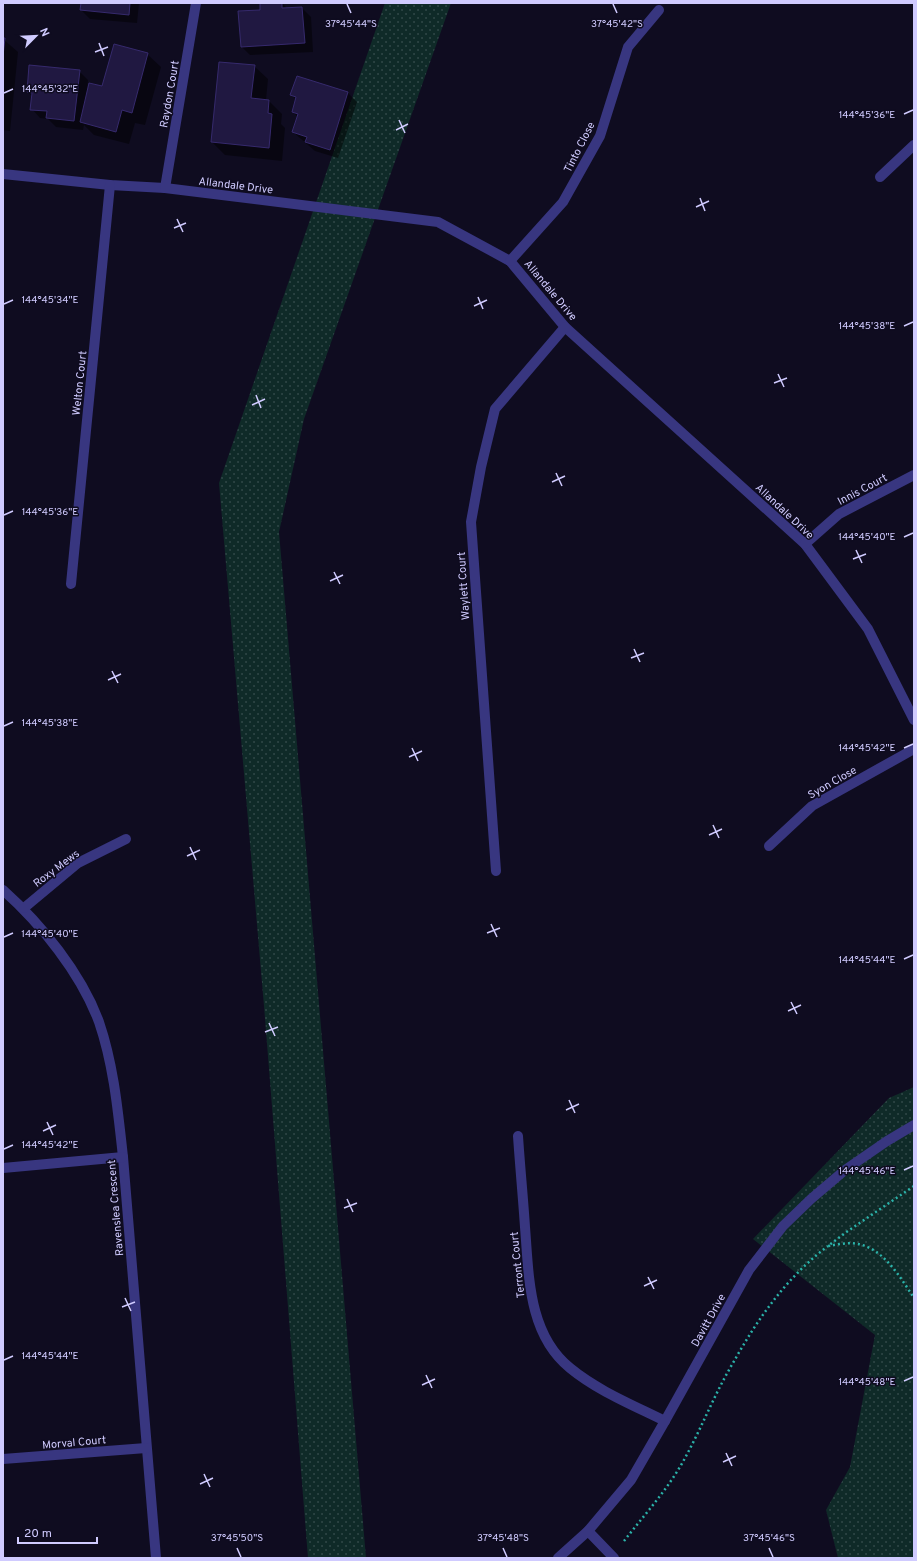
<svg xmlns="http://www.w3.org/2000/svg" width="917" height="1561" font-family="Overpass,sans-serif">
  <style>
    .grass { fill: url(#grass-dots) }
    .shadow { fill: #0007 }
    .building { fill: #201841; stroke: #362a6d }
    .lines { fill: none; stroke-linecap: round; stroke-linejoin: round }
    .path { stroke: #2bb2a9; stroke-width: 2.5; stroke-dasharray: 2 3; stroke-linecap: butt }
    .minor { stroke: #383680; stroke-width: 10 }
    .ticks { fill: none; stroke: #d0cbff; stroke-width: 1.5 }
    .labels { text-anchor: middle; stroke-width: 3; stroke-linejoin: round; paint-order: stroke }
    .street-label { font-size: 11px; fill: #d0cbff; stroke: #0f0c20 }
    .ticks-label { font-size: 10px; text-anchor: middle; fill: #d0cbff; stroke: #0f0c20; stroke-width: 3; stroke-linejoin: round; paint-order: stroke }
  </style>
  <defs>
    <pattern id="grass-dots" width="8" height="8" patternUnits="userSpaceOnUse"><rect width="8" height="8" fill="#0f2a28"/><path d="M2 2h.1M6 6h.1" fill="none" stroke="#314848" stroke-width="1.8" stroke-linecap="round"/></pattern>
  </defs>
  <rect width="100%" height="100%" fill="#0f0c20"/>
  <g class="grass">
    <path d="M385 3H451L304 419 279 532 366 1558H308L264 1006 219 483Z"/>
    <path d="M914 1087V1558H838L826 1510 850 1467 875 1335 753 1239 889 1098Z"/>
  </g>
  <g class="shadow">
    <path d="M82 3H139L137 23 90 19 81 10Z"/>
    <path d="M276 3H282L288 9 302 8 311 17 313 52 250 55 241 46Z"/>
    <path d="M3 39 18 52 10 131 3 130Z"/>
    <path d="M147 54 161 67 145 125 135 123 129 144 94 135 84 125 83 130 56 127 48 119 40 118 32 109 33 97 28 92 79 71 88 80 87 92 88 93 103 87Z"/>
    <path d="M254 66 268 79 266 100 269 101 282 114 281 124 285 128 282 161 225 155 212 142Z"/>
    <path d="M298 77 348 93 357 102 338 158 315 151 293 132 298 117 293 112 297 100 291 95Z"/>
  </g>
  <g class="building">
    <path d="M81 3H130L129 15 80 10Z"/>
    <path d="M260 3H282V8L302 7 305 43 241 47 238 11 260 10Z"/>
    <path d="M3 38H5L3 56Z"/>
    <path d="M114 44 148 53 132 113 122 110 116 132 80 122 89 83 102 86Z"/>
    <path d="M219 62 255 65 251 98 269 100 268 113 272 114 269 148 211 142Z"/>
    <path d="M29 65 80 70 74 121 46 118 47 111 30 110 32 93 27 92Z"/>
    <path d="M297 76 348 92 330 150 305 142 307 137 292 132 298 114 292 112 296 97 290 95Z"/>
  </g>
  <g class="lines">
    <g class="path">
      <path d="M914 1186 845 1233 828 1246C840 1244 853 1241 865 1246 887 1254 902 1280 914 1298"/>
      <path d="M624 1541C645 1514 669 1488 685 1458 702 1427 715 1393 733 1363 758 1318 787 1277 828 1246"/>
    </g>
    <g class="minor">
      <path d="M3 174 110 185 165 188 438 222 510 261 565 327 805 544 868 629 914 720"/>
      <path d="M880 177 914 145"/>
      <path d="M165 188 196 3"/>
      <path d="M510 261 563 202 600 136 628 47 659 10"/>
      <path d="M805 544 839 514 914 475"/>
      <path d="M71 584 110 185"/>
      <path d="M769 846 812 806 914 749"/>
      <path d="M496 871 471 522 481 467 495 409 565 327"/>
      <path d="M3 890C41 924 81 973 99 1022 114 1066 118 1112 123 1157L156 1558"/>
      <path d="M24 908 78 863 126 839"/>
      <path d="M518 1136C520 1166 523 1197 525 1227 529 1276 528 1334 570 1368 598 1391 633 1405 665 1421"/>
      <path d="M3 1168 123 1157"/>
      <path d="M3 1459 146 1448"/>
      <path d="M588 1531 614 1558"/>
      <path d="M558 1558 588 1531 631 1480 665 1421 749 1270 783 1226 811 1199 845 1170 887 1141 914 1125"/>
    </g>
  </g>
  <path class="ticks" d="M347 4 351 13M613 4 617 13M99 43 104 56M95 52 108 47M4 93 13 89M904 114 913 110M399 120 405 133M396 130 408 124M700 198 705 211M696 207 709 201M177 219 183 232M174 228 186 223M478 297 483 309M4 304 13 300M474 306 487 300M904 326 913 322M778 374 784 387M774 383 787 378M256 395 261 408M252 405 265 399M556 473 562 486M552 482 565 476M4 515 13 511M904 537 913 533M856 550 862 563M853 559 866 554M334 572 340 584M330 581 343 575M634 649 640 662M631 658 644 653M112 671 118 683M108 680 121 674M4 726 13 722M412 748 418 761M904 748 913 744M409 757 422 751M713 825 719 838M709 835 722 829M190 847 196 860M187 856 200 850M491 924 497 937M487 933 500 928M4 937 13 933M904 959 913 955M791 1002 797 1014M788 1011 801 1005M269 1023 275 1036M265 1032 278 1027M569 1100 575 1113M566 1110 579 1104M47 1122 53 1135M43 1131 56 1125M4 1149 13 1145M904 1170 913 1166M347 1199 353 1212M344 1208 357 1203M648 1277 654 1289M644 1286 657 1280M125 1298 131 1311M122 1307 135 1302M4 1360 13 1356M426 1375 432 1388M904 1381 913 1377M422 1385 435 1379M726 1453 732 1466M723 1462 736 1456M204 1474 210 1487M200 1484 213 1478M237 1548 241 1557M503 1548 507 1557M769 1548 773 1557"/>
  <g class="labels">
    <g class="street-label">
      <text transform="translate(169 94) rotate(-80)" y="4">Raydon Court</text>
      <text transform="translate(579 147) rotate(-63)" y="4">Tinto Close</text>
      <text transform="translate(236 185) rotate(7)" y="4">Allandale Drive</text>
      <text transform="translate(551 290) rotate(50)" y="4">Allandale Drive</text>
      <text transform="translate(79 383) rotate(-84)" y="4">Welton Court</text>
      <text transform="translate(862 489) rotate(-28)" y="4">Innis Court</text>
      <text transform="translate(785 511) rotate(43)" y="4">Allandale Drive</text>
      <text transform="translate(463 586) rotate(-94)" y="4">Waylett Court</text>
      <text transform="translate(832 782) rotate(-30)" y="4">Syon Close</text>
      <text transform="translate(56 868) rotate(-37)" y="4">Roxy Mews</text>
      <text transform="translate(115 1208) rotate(-95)" y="4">Ravenslea Crescent</text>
      <text transform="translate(517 1265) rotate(-96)" y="4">Terront Court</text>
      <text transform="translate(708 1320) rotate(-61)" y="4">Davitt Drive</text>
      <text transform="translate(74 1442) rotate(-5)" y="4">Morval Court</text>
    </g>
  </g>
  <g class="ticks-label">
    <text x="351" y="27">37°45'44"S</text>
    <text x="617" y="27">37°45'42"S</text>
    <text x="50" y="92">144°45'32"E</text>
    <text x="867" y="118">144°45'36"E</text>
    <text x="50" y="303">144°45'34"E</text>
    <text x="867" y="329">144°45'38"E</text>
    <text x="50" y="515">144°45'36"E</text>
    <text x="867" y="540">144°45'40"E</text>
    <text x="50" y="726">144°45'38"E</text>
    <text x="867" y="751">144°45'42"E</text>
    <text x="50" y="937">144°45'40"E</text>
    <text x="867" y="963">144°45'44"E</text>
    <text x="50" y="1148">144°45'42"E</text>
    <text x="867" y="1174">144°45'46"E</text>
    <text x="50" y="1359">144°45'44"E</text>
    <text x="867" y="1385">144°45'48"E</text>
    <text x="237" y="1541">37°45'50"S</text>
    <text x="503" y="1541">37°45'48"S</text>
    <text x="769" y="1541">37°45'46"S</text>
  </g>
  <rect width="917" height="1561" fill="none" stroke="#d0cbff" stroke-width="8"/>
  <g transform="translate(36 36) rotate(66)" stroke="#0f0c20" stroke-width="3" paint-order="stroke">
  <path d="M0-3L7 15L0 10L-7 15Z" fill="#d0cbff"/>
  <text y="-6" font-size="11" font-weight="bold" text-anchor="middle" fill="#d0cbff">N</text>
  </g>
  <path d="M18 1537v6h79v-6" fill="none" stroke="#d0cbff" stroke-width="2"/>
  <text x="24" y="1537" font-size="12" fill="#d0cbff" stroke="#0f0c20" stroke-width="3" paint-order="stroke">20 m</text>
</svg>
